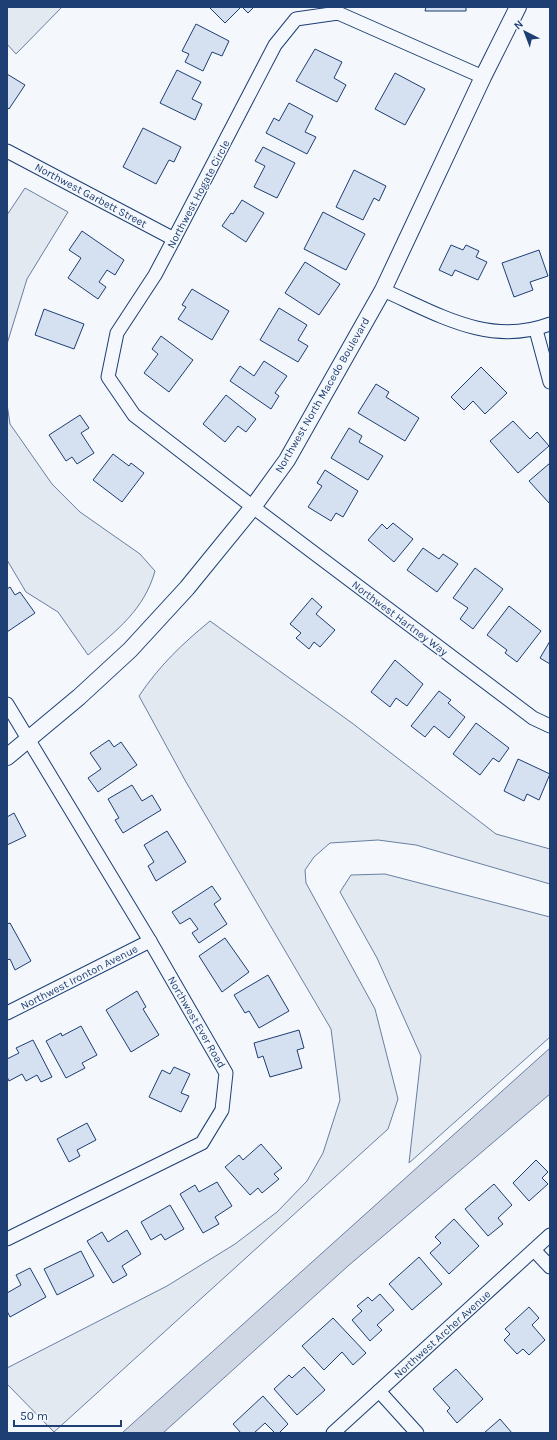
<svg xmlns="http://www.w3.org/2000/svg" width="557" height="1440" font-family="Karla,sans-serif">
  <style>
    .green { fill: #e3e9f0; stroke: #687fa3 }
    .water { fill: #cfd7e4; stroke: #687fa3 }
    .building { fill: #d5e0f0; stroke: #1d3f73 }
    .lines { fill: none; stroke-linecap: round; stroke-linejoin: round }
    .minor-casing { stroke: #1d3f73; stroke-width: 15 }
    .tertiary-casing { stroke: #1d3f73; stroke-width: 18 }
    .minor { stroke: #f4f7fb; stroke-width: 13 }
    .tertiary { stroke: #f4f7fb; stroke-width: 16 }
    .labels { text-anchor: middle; stroke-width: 3; stroke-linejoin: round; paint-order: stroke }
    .street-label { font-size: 11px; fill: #1d3f73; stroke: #f4f7fb }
  </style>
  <rect width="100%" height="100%" fill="#f4f7fb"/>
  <g class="green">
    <path d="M7 7H62L16 54 7 44Z"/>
    <path d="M25 188 68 212 27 279 7 344V215Z"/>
    <path d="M7 404 10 424 52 484 80 512 140 554 155 571C144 610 117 630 88 655L58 612 26 592 7 560Z"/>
    <path d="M210 621 352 723 496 834 550 849V884L416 845 378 840 330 843 314 857 305 870 306 883 375 1009 398 1099 388 1129 54 1432 7 1384V1368L167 1286 235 1244 277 1212 307 1181 323 1153 340 1100 331 1029 186 782 139 696C159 666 182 644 210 621Z"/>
    <path d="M385 874 550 917V1037L409 1163 421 1056 377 958 340 892 351 875Z"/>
  </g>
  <path class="water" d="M550 1048V1094L348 1266 163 1433H122Z"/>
  <g class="building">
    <path d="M209 7H241L225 23Z"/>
    <path d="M242 7H254L248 13Z"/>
    <path d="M426 7H466V11H425Z"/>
    <path d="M196 24 229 41 222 56 212 52 203 71 185 62 189 54 182 51Z"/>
    <path d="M315 49 342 62 334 78 346 85 337 102 296 81Z"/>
    <path d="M177 70 201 82 192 99 202 104 195 120 160 103Z"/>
    <path d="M395 73 425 89 405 125 375 109Z"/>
    <path d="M7 74 25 85 9 109 7 107Z"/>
    <path d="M289 103 313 116 305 132 316 137 307 154 266 133 274 118 279 121Z"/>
    <path d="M143 128 181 147 174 162 169 160 156 184 123 167Z"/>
    <path d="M263 147 295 163 277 198 254 187 265 166 255 161Z"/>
    <path d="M354 170 386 186 379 201 374 198 363 220 336 207Z"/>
    <path d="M242 200 264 213 246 242 222 226 231 213 233 214Z"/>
    <path d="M323 212 365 234 346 270 304 249Z"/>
    <path d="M82 231 124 260 115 275 107 270 99 282 106 287 98 299 68 278 81 258 69 250Z"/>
    <path d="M451 245 463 250 466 245 479 251 476 257 487 262 478 280 455 270 452 276 439 270Z"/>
    <path d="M539 250 548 276 530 282 533 290 514 297 502 263Z"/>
    <path d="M305 262 340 284 319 315 285 293Z"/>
    <path d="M192 289 229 311 212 340 178 319 186 307 182 305Z"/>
    <path d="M279 308 307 325 298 340 308 346 298 362 260 340Z"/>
    <path d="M44 309 84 324 74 349 35 335Z"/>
    <path d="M161 336 193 360 169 392 144 373 158 354 152 349Z"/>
    <path d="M264 361 287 376 275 393 279 396 271 409 230 381 240 366 254 376Z"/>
    <path d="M481 367 507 393 485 414 473 401 464 410 451 397Z"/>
    <path d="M376 384 389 392 386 397 419 418 405 441 358 413Z"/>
    <path d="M226 395 256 419 246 432 238 426 225 442 203 424Z"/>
    <path d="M80 415 89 428 81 433 94 453 77 464 72 457 66 461 49 435Z"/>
    <path d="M513 421 530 439 537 432 549 446 518 473 490 441Z"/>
    <path d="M349 428 362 436 359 442 383 456 368 480 331 458Z"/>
    <path d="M113 454 129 466 131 463 144 473 122 502 93 480Z"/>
    <path d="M550 463V504L529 481Z"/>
    <path d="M325 470 358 491 343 517 336 513 331 521 308 507 322 486 317 483Z"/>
    <path d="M393 523 413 539 394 562 368 540 382 524 387 529Z"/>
    <path d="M423 548 439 559 443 554 458 564 437 592 407 570Z"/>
    <path d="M475 568 503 589 473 629 460 619 468 608 453 598Z"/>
    <path d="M10 587 15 595 20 592 35 613 7 632V589Z"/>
    <path d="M312 598 322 607 316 614 335 630 320 647 314 642 309 649 296 638 301 633 290 624Z"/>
    <path d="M509 606 541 631 517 662 505 653 507 650 487 635Z"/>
    <path d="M550 641V664L540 658Z"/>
    <path d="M395 660 423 684 407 706 396 698 390 707 371 692Z"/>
    <path d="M439 691 451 700 448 703 465 717 449 738 434 726 425 737 411 726Z"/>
    <path d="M476 723 509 748 499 762 493 758 480 775 453 754Z"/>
    <path d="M109 740 114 747 121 742 137 765 98 792 88 778 101 769 90 753Z"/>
    <path d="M518 759 550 774 539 800 527 794 524 801 504 791Z"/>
    <path d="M132 785 142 801 152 795 161 810 123 833 115 820 119 818 108 799Z"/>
    <path d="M14 813 26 836 7 845V817Z"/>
    <path d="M167 831 186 862 156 881 148 866 154 862 144 845Z"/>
    <path d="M212 886 221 899 214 904 227 924 199 943 192 933 198 929 190 918 180 924 172 912Z"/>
    <path d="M10 923 31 961 15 970 10 959 7 960V924Z"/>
    <path d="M225 938 249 972 222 992 199 956Z"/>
    <path d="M268 975 289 1011 259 1028 249 1011 245 1013 234 995Z"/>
    <path d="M137 991 146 1007 143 1009 159 1035 131 1052 106 1010Z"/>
    <path d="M81 1026 97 1055 82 1063 85 1068 66 1078 46 1041 61 1033 62 1036Z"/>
    <path d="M299 1030 304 1048 297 1050 302 1068 270 1077 263 1056 258 1058 254 1043Z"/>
    <path d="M33 1040 52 1077 41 1082 37 1075 26 1081 22 1074 9 1081 7 1077V1059L19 1053 16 1048Z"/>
    <path d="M174 1067 190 1074 181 1093 189 1096 181 1112 149 1097 162 1070 170 1074Z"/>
    <path d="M87 1123 96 1140 77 1150 80 1156 69 1162 57 1139Z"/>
    <path d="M261 1144 282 1168 274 1174 279 1179 262 1193 258 1188 250 1195 225 1167 239 1155 243 1160Z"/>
    <path d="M536 1160 548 1172 542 1178 548 1184 529 1201 513 1183Z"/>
    <path d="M217 1182 232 1206 215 1217 219 1224 203 1233 180 1194 195 1185 199 1192Z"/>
    <path d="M494 1184 512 1205 498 1218 503 1224 488 1236 465 1209Z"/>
    <path d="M170 1205 184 1229 165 1240 161 1234 151 1240 141 1222Z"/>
    <path d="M454 1219 479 1246 449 1274 430 1253 441 1243 435 1237Z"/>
    <path d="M127 1230 141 1254 122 1266 127 1275 113 1283 87 1241 102 1232 108 1242Z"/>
    <path d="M81 1251 94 1276 57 1295 44 1269Z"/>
    <path d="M419 1257 442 1284 412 1310 389 1284Z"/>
    <path d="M30 1268 46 1297 10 1317 7 1311V1293L21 1285 16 1275Z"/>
    <path d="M380 1294 394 1310 377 1325 382 1330 370 1341 352 1320 362 1311 357 1306 368 1297 372 1301Z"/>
    <path d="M529 1307 539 1318 532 1325 545 1340 529 1355 523 1349 517 1354 504 1340 510 1334 505 1329Z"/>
    <path d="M333 1318 366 1353 353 1365 342 1352 324 1370 302 1346Z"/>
    <path d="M304 1367 325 1390 297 1415 274 1389 289 1375 292 1378Z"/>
    <path d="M456 1369 483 1399 457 1423 447 1411 450 1408 433 1389Z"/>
    <path d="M263 1396 288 1424 279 1433H275L265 1423 254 1433H241L233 1424Z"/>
    <path d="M500 1419 512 1433H484Z"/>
  </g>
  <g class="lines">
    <g class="minor-casing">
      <g id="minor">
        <path d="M483 77 338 13 296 19 275 45 174 239 155 275 117 333 108 377 134 415 253 507 533 718 550 726"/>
        <path d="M7 151 174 239"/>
        <path d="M383 290C438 314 489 347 550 324"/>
        <path d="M536 330 550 382"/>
        <path d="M7 704 150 941 226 1073 222 1110 202 1143 7 1239"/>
        <path d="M7 1013 150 941"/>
        <path d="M534 1250 550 1267"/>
        <path d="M379 1391 417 1433"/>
        <path d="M333 1433 550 1235"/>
      </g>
    </g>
    <g class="tertiary-casing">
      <path id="tertiary" d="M7 757 79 697 130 650 187 588 253 507 287 460 383 290 483 77 518 7"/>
    </g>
    <use href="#minor" class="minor"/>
    <use href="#tertiary" class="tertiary"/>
  </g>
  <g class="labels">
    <g class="street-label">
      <text transform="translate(198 194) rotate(-62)" y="4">Northwest Hogate Circle</text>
      <text transform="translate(91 195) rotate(28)" y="4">Northwest Garbett Street</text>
      <text transform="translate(322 395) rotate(-60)" y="4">Northwest North Macedo Boulevard</text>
      <text transform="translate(400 618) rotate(37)" y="4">Northwest Hartney Way</text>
      <text transform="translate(79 977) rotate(-27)" y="4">Northwest Ironton Avenue</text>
      <text transform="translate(197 1022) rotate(60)" y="4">Northwest Ever Road</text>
      <text transform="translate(442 1334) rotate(-42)" y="4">Northwest Archer Avenue</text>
    </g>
  </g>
  <rect width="557" height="1440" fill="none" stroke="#1d3f73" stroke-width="16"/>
  <g transform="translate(525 32) rotate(318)" stroke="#f4f7fb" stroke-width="3" paint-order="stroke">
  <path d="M0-3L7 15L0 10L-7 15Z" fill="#1d3f73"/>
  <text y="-6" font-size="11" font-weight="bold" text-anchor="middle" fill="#1d3f73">N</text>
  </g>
  <path d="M14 1420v6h107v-6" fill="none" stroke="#1d3f73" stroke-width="2"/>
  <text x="20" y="1420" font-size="12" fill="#1d3f73" stroke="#f4f7fb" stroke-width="3" paint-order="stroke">50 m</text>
</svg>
